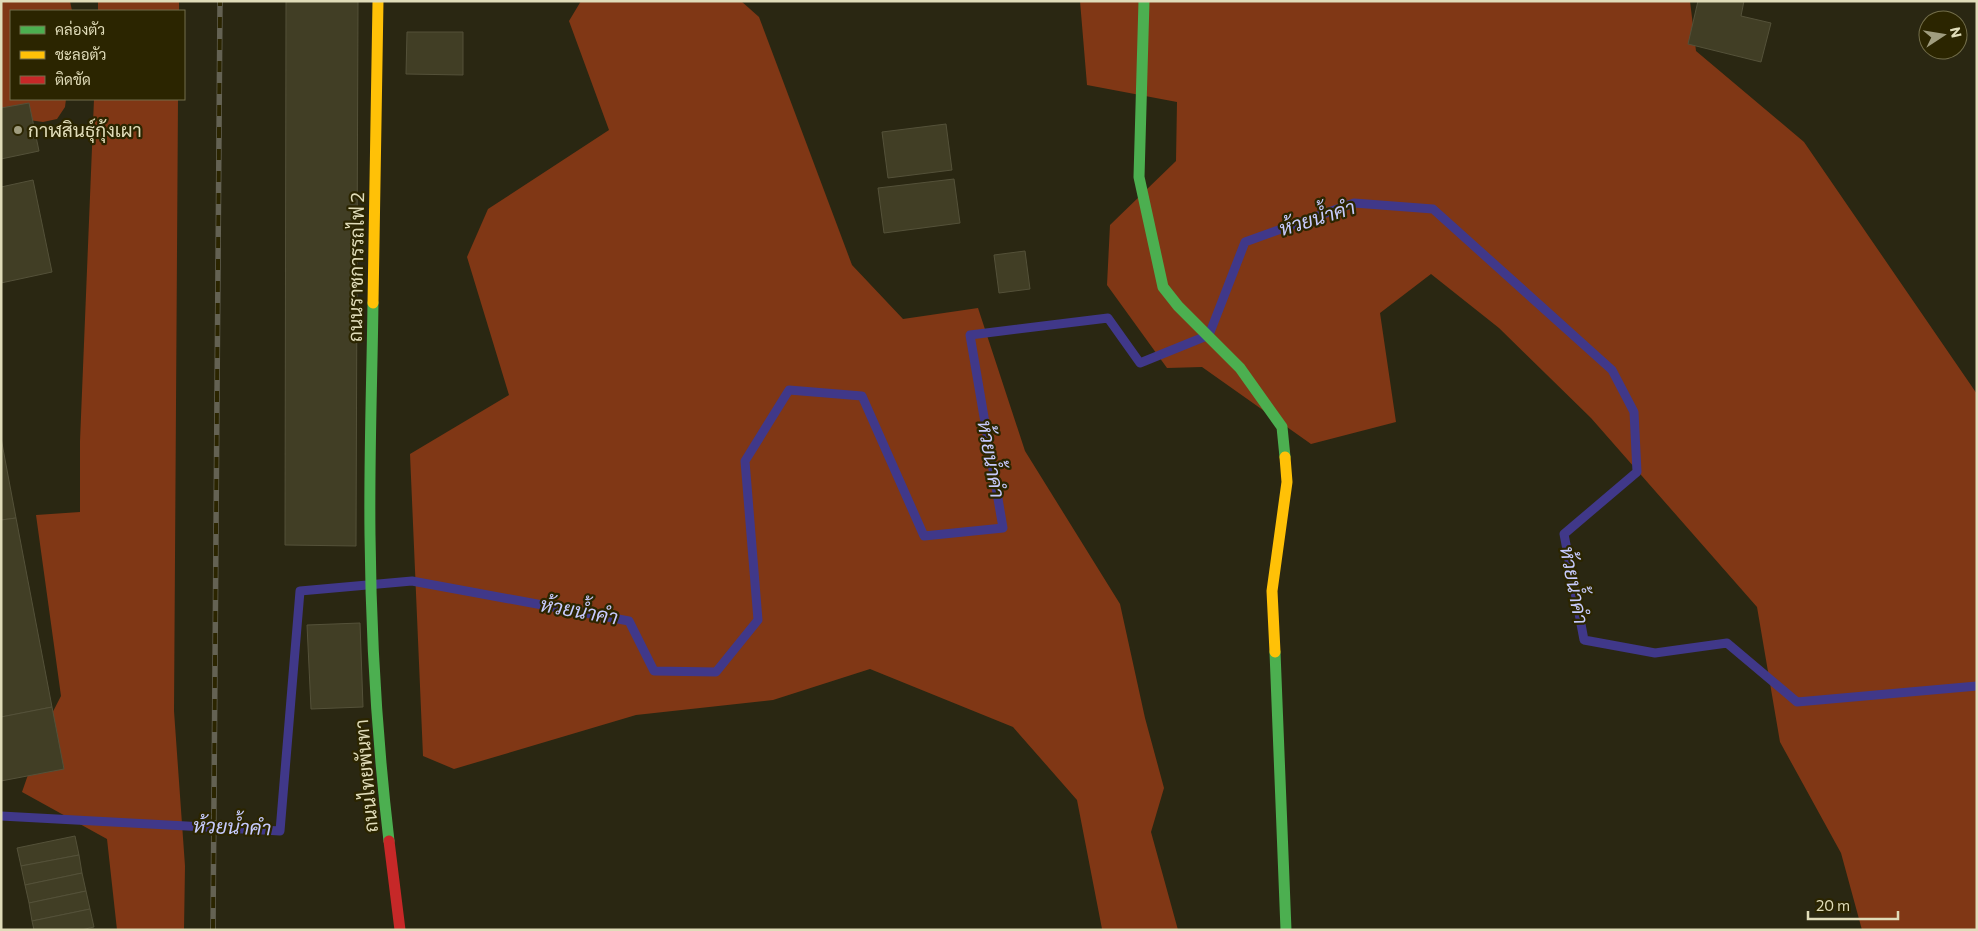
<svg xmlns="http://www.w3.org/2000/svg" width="1978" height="931" font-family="Commissioner,Sarabun,sans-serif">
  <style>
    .green { fill: #803715 }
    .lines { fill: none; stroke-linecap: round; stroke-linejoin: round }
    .stream { stroke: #403889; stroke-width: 9 }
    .building { fill: #413e25; stroke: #545139 }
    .fast { stroke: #4caf50; stroke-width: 11 }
    .slow { stroke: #ffc107; stroke-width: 11 }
    .jam { stroke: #c62828; stroke-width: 11 }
    .rail-casing { stroke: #646253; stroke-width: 5.5 }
    .rail { stroke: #2b2500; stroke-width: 4; stroke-dasharray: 11; stroke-linecap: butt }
    .poi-dot { fill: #a09d7f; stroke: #2b2500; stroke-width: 2 }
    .labels { text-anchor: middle; stroke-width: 4.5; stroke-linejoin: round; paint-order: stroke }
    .poi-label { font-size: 19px; fill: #e0dcb9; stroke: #2b2500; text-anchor: start }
    .street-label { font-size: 19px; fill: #e0dcb9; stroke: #2b2500 }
    .water-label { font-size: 20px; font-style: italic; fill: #c7cbfd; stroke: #2b2500 }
  </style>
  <rect width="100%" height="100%" fill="#2a2712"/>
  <g class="green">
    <path d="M1 1H70L72 11H11V99H66L65 107 57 119 43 122 1 116Z"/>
    <rect x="98" y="1" width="81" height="10"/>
    <path d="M581 1H741L759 17 852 265 903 319 978 308 1025 451 1120 604 1145 718 1164 788 1151 832 1178 930H1013L1102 929 1077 800 1013 727 870 669 773 700 636 715 454 769 423 756 410 454 509 395 467 257 488 209 609 130 569 21Z"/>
    <path d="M1080 1H1690L1696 51 1804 142 1977 394V930H1862L1841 853 1780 742 1757 607 1591 418 1499 328 1431 274 1380 313 1396 422 1311 444 1202 367 1167 368 1107 285 1110 225 1176 161 1177 102 1087 85Z"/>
    <path d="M94 99H178L174 711 185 866 184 930H117L107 839 22 792 44 729 61 696 36 515 80 512V441Z"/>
  </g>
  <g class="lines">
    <path class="stream" d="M1 816 280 831 300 591 412 581 629 621 654 671 716 672 758 620 745 461 789 390 862 396 924 536 1003 528 970 335 1108 318 1140 363 1209 335 1245 242 1354 203 1433 209 1612 370 1634 412 1637 472 1564 534 1584 640 1655 653 1727 643 1797 702 1977 686"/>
  </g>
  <g class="building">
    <path d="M286 1H358L356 546 285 545Z"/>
    <path d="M1698 1H1744L1741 16 1771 23 1761 62 1688 44Z"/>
    <path d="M407 32H463V75L406 74Z"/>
    <path d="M29 103 39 151 1 159V108Z"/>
    <path d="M946 124 952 170 888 178 882 132Z"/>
    <path d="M954 179 960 223 884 233 878 188Z"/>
    <path d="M33 180 52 272 1 283V187Z"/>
    <path d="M1025 251 1030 289 999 293 994 255Z"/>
    <path d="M1 438 16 518 1 520Z"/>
    <path d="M16 518 52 707 1 717V520Z"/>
    <path d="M360 623 363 707 311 709 307 625Z"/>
    <path d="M52 707 64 769 1 781V717Z"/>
    <path d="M75 836 79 855 21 866 17 848Z"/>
    <path d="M79 855 82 873 25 885 21 866Z"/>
    <path d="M82 873 86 891 29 903 25 885Z"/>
    <path d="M86 891 90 909 32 921 29 903Z"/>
    <path d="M90 909 94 927 81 930H34L32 921Z"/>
  </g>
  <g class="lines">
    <g class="fast">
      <path d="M1144 1 1139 177 1163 287 1178 306 1240 368 1282 427 1285 457"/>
      <path d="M373 303C372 380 369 458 370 535 371 637 377 739 389 841"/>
      <path d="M1275 652 1286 930"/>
    </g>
    <g class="slow">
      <path d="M373 303 378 1"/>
      <path d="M1275 652 1272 591 1287 482 1285 457"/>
    </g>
    <path class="jam" d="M389 841 400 930"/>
    <g class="rail-casing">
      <path id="rail" d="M213 930 220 1"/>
    </g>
    <use href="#rail" class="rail"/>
  </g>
  <circle class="poi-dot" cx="18" cy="130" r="5"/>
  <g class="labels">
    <g class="poi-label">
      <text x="28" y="137">กาฬสินธุ์กุ้งเผา</text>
    </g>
    <g class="street-label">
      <text transform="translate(356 267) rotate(-89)" y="7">ถนนราชการรถไฟ 2</text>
      <text transform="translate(366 776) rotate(-95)" y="7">ถนนไทยพันทา</text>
    </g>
    <g class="water-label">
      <text transform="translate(1317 218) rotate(-17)" y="7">ห้วยน้ำคำ</text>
      <text transform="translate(991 459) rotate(80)" y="7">ห้วยน้ำคำ</text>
      <text transform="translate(1574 585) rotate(79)" y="7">ห้วยน้ำคำ</text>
      <text transform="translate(579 611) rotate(10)" y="7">ห้วยน้ำคำ</text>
      <text transform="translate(232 827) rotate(2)" y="7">ห้วยน้ำคำ</text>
    </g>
  </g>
  <rect width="1978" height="931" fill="none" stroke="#e0dcb9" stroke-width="5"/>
  <rect x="10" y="10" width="175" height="90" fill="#2b2500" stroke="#736e4a"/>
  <rect x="20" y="26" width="25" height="8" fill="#4caf50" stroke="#736e4a"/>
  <text x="55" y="35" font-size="15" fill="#e0dcb9">คล่องตัว</text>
  <rect x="20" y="51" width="25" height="8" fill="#ffc107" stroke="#736e4a"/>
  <text x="55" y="60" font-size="15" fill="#e0dcb9">ชะลอตัว</text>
  <rect x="20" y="76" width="25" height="8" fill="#c62828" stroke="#736e4a"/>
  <text x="55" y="85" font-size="15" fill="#e0dcb9">ติดขัด</text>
  <g transform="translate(1943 35) rotate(78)"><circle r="24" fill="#2b2500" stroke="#736e4a"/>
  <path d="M0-4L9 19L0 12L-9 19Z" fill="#a09d7f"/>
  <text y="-8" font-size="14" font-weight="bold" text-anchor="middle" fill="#e0dcb9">N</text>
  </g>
  <path d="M1808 911v8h90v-8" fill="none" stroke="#e0dcb9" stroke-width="2.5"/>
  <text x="1816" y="911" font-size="15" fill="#e0dcb9" stroke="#2b2500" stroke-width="4" paint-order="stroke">20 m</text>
</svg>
